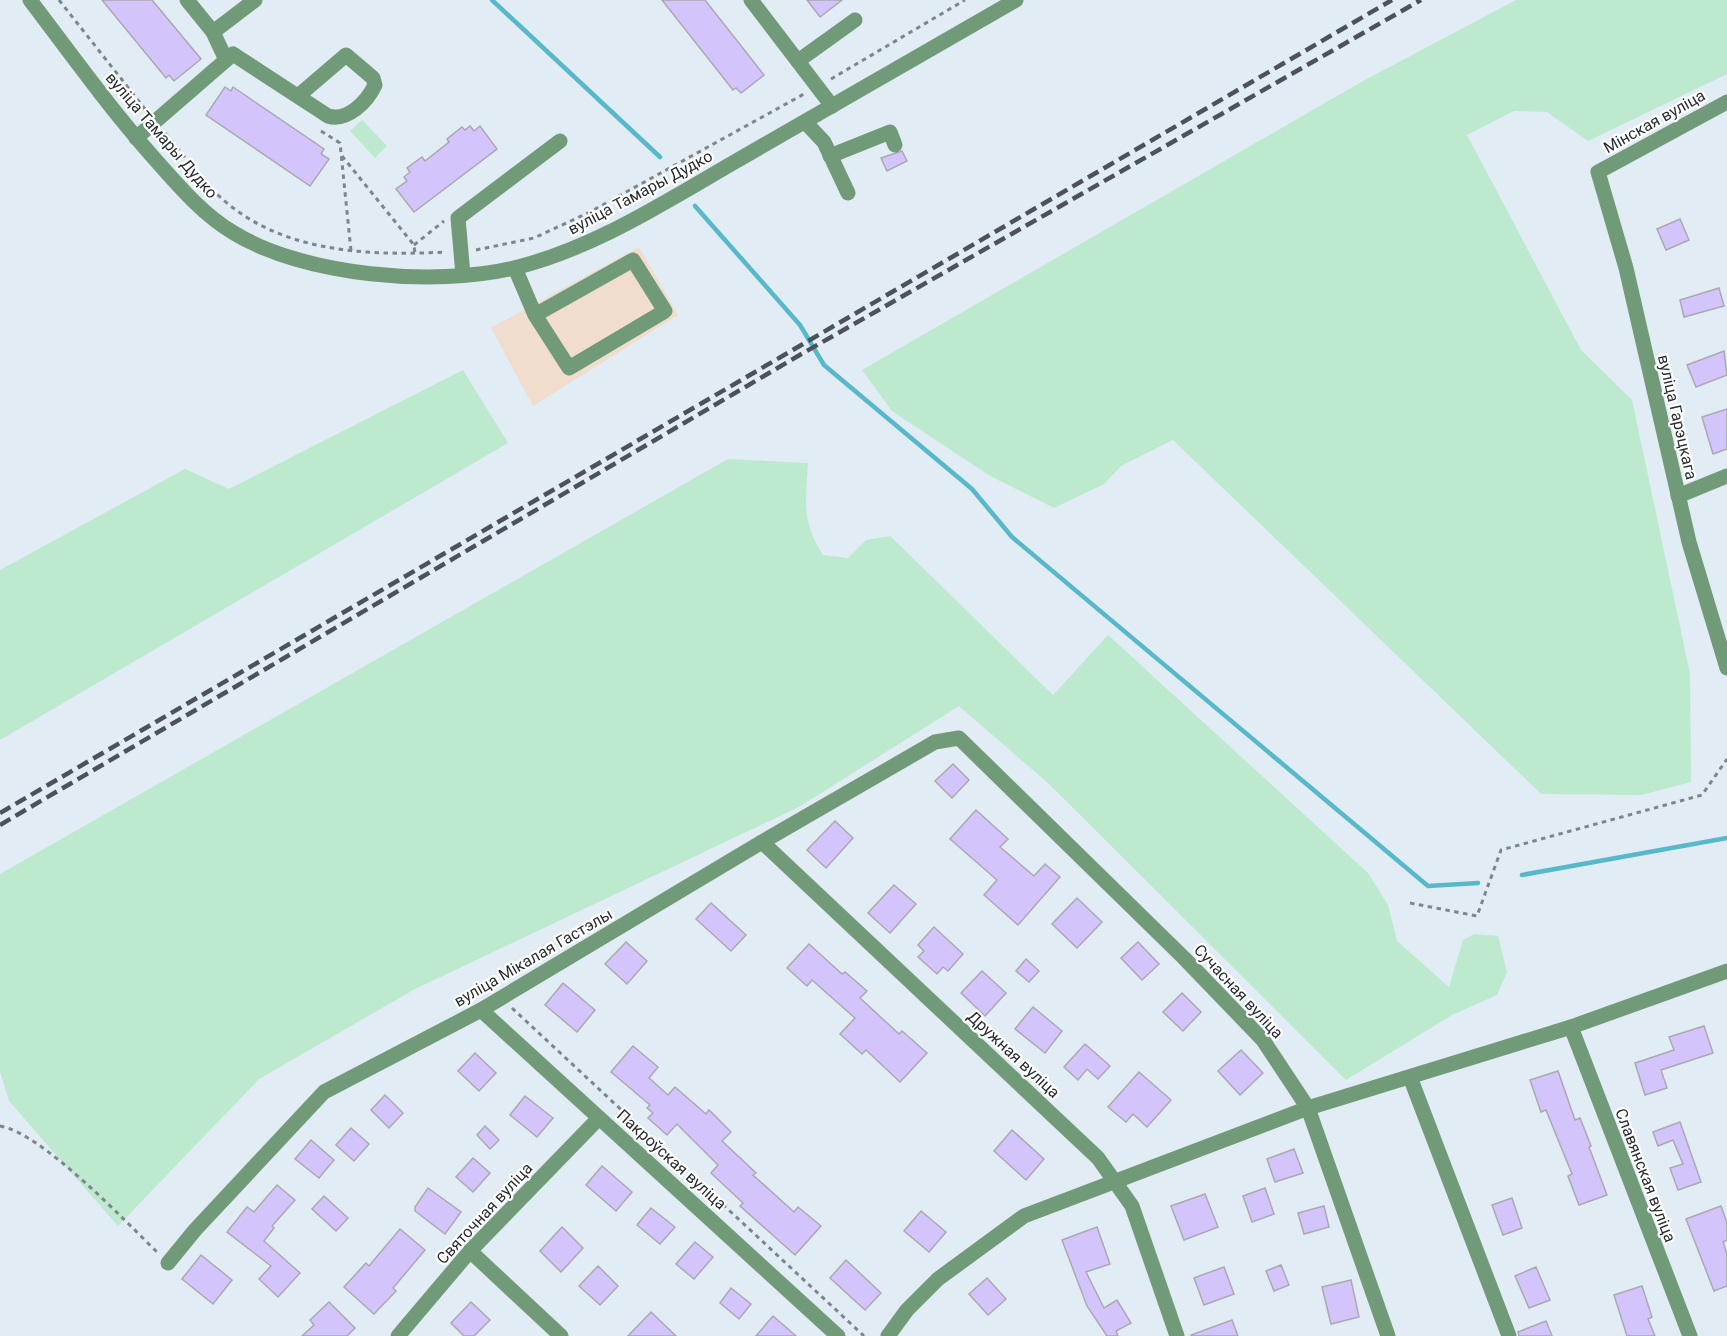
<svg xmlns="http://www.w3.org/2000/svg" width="1727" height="1336" font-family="Roboto,sans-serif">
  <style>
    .industrial { fill: #f0ddcd }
    .green { fill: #bde9cf }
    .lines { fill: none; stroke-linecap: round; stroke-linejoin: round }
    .stream { stroke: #57b8c9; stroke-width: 4.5 }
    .building { fill: #d3c5fb; stroke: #aba8b3; stroke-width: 1.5 }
    .path { stroke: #7e858c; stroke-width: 3; stroke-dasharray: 4.5 4.5; stroke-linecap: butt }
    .minor { stroke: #719b78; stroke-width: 15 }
    .rail { stroke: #4c5257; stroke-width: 4.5; stroke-dasharray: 12 6; stroke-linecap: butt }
    .labels { text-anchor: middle; stroke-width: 4.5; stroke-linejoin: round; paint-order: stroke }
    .street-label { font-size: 16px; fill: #282c30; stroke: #fff }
  </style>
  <rect width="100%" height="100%" fill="#e1ecf5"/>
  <path class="industrial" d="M639 247 678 315 533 406 491 328Z"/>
  <g class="green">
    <path d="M1516 0H1727V74L1588 141 1547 112 1514 111 1467 135 1581 350 1632 400 1690 674 1691 782 1641 795 1541 794 1173 440 1121 466 1104 484 1054 508 990 476 892 411 862 370 1363 81Z"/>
    <path d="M362 120 387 146 375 158 350 131Z"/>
    <path d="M463 370 508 443 0 740V570L185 469 229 489Z"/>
    <path d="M728 459 808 463C806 503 801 520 823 555L848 558 866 540 890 536 1053 695 1108 635 1368 873 1388 905 1397 941 1449 987 1463 940 1474 934 1498 936 1507 972 1497 995 1452 1015 1346 1080 1049 784 959 706 799 807 415 989 259 1079 118 1226 9 1101 0 1071V874Z"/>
  </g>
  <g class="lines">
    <g class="stream">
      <path d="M492 0 660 157"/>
      <path d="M695 206 800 325 824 365 972 489 1012 537 1428 886 1478 883"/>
      <path d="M1522 875 1727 838"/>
    </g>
  </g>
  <g class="building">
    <path d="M102 0H152L201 59 174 81 169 75 166 78Z"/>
    <path d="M662 0H705L764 75 741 93 736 88 733 90Z"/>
    <path d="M807 0H842L820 17Z"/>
    <path d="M225 87 231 91 233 87 324 149 321 154 329 159 310 186 206 115Z"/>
    <path d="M470 126 474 131 480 126 497 149 414 212 396 189 407 181 404 177 410 172 407 168 422 157 425 161 449 142 447 139 462 127 465 130Z"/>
    <path d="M902 151 907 161 887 171 881 158Z"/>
    <path d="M1680 219 1689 240 1666 250 1657 229Z"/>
    <path d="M1719 288 1724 306 1684 317 1680 300Z"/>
    <path d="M1724 351 1727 375 1696 387 1687 365Z"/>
    <path d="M1727 409V449L1713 454 1702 417Z"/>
    <path d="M953 764 969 780 952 798 935 781Z"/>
    <path d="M976 810 1008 839 1000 847 1034 876 1045 864 1060 877 1018 925 984 895 997 880 950 839Z"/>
    <path d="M835 821 853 838 826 868 807 850Z"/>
    <path d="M894 885 916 904 890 933 868 913Z"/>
    <path d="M1077 898 1102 922 1077 948 1052 924Z"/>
    <path d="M711 903 746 935 731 951 696 919Z"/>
    <path d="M934 927 963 954 948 971 943 967 937 974 918 957 924 951 918 945Z"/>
    <path d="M626 942 647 961 627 984 605 964Z"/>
    <path d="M1138 942 1159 964 1142 980 1121 958Z"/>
    <path d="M809 944 842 974 845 972 867 991 860 998 899 1034 902 1031 927 1053 900 1082 866 1050 862 1054 840 1034 855 1018 812 980 807 986 787 968Z"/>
    <path d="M1026 959 1039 971 1029 982 1016 971Z"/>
    <path d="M982 971 1006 993 985 1016 961 993Z"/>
    <path d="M563 983 595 1010 577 1032 545 1005Z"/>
    <path d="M1182 993 1201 1012 1183 1031 1163 1012Z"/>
    <path d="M1033 1007 1062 1031 1045 1053 1015 1029Z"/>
    <path d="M1704 1026 1713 1053 1661 1070 1667 1088 1645 1095 1635 1063 1674 1050 1669 1037Z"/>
    <path d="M1085 1044 1110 1066 1098 1079 1087 1069 1078 1080 1064 1067Z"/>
    <path d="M633 1046 658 1067 649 1078 668 1095 675 1087 706 1114 709 1110 731 1132 722 1141 756 1173 753 1175 794 1212 798 1207 821 1226 795 1255 740 1206 743 1203 711 1173 718 1165 677 1124 667 1135 648 1118 653 1113 647 1108 650 1105 611 1072Z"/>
    <path d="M1241 1050 1263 1073 1240 1095 1218 1071Z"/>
    <path d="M475 1053 496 1073 479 1091 458 1071Z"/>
    <path d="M1558 1071 1575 1120 1580 1118 1591 1146 1589 1147 1607 1195 1579 1205 1568 1176 1572 1174 1546 1110 1541 1112 1530 1080Z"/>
    <path d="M1139 1072 1171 1100 1147 1127 1133 1114 1126 1122 1108 1107Z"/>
    <path d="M385 1095 403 1113 389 1128 371 1110Z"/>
    <path d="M525 1096 553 1118 537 1137 510 1115Z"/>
    <path d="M1680 1122 1701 1182 1678 1190 1670 1168 1683 1164 1673 1140 1658 1146 1653 1132Z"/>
    <path d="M485 1126 499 1140 490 1149 477 1135Z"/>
    <path d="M351 1128 369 1144 354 1161 336 1145Z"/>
    <path d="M1012 1130 1044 1159 1026 1180 994 1151Z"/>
    <path d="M311 1140 334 1160 319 1178 295 1159Z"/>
    <path d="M1294 1149 1303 1173 1275 1182 1267 1159Z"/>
    <path d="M473 1158 490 1173 473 1192 456 1177Z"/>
    <path d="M602 1166 632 1192 616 1211 586 1185Z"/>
    <path d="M277 1185 295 1200 272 1226 274 1228 264 1241 300 1273 278 1297 259 1279 271 1266 227 1232 247 1207 254 1212Z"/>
    <path d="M428 1188 461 1212 445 1234 415 1211V1207Z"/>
    <path d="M1265 1188 1274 1214 1252 1222 1243 1196Z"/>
    <path d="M1205 1194 1218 1227 1184 1240 1171 1206Z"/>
    <path d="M324 1196 348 1218 336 1231 312 1209Z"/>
    <path d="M1512 1198 1522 1228 1503 1235 1492 1205Z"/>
    <path d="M1324 1206 1329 1227 1304 1234 1298 1213Z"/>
    <path d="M1721 1206 1727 1223V1240L1723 1242 1727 1254V1286L1714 1291 1686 1219Z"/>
    <path d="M651 1208 675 1227 660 1244 637 1225Z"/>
    <path d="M921 1211 946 1232 929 1252 904 1231Z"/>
    <path d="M562 1227 583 1248 561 1272 540 1251Z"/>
    <path d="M1097 1227 1110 1264 1086 1272 1104 1308 1117 1300 1131 1323 1116 1331 1118 1336H1107L1087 1306 1062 1240Z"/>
    <path d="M400 1229 425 1250 393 1288 396 1291 374 1314 344 1287 366 1263 369 1266Z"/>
    <path d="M695 1242 713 1257 694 1279 676 1264Z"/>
    <path d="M201 1255 232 1280 213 1304 182 1279Z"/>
    <path d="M846 1260 881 1293 865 1310 830 1278Z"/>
    <path d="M1281 1265 1289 1285 1274 1291 1266 1271Z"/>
    <path d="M598 1266 618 1286 600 1305 579 1286Z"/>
    <path d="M1224 1267 1234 1294 1204 1305 1194 1278Z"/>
    <path d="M1536 1267 1550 1300 1529 1308 1515 1276Z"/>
    <path d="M987 1278 1006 1299 988 1315 969 1294Z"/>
    <path d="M1351 1280 1359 1317 1331 1324 1322 1287Z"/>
    <path d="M1642 1286 1652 1317 1648 1319 1655 1336H1627L1614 1295Z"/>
    <path d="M731 1288 751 1304 739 1319 720 1303Z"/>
    <path d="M329 1302 355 1328 347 1336H302L314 1325 310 1320Z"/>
    <path d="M471 1302 490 1320 474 1336H464L451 1323Z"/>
    <path d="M651 1312 676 1336H628Z"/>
    <path d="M773 1316 796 1336H756Z"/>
    <path d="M1232 1320 1238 1336H1192L1191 1335Z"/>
    <path d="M1546 1321 1552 1336H1519L1518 1332Z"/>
  </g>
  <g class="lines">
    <g class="path">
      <path d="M59 0 145 109"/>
      <path d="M831 79 965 0"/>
      <path d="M321 131 340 143 351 251"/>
      <path d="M165 133C183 154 199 177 219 196 280 253 367 256 446 252"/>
      <path d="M342 156 414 245 415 254"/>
      <path d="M414 245 444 221"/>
      <path d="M476 250 534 238 590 212 804 94"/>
      <path d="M1410 903 1477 916 1501 850 1702 795 1727 759"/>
      <path d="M512 1008 864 1336"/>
      <path d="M0 1126C42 1133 125 1221 158 1253"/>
    </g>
    <g class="minor">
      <path d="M30 0C70 53 109 107 153 157 178 185 202 214 234 233 304 276 435 287 514 268 592 249 662 204 731 164 826 110 921 55 1016 0"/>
      <path d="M187 0 213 32 226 60"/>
      <path d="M751 0 832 106"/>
      <path d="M213 32 255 0"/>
      <path d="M798 61 855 20"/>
      <path d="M1727 102 1598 172 1626 268 1689 542 1727 668"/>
      <path d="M805 122 824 142 848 193"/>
      <path d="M136 138 233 54 328 116C347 122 367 102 375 85L373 78 346 55 298 96"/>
      <path d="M830 156 890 132 895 145"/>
      <path d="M515 268 535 315 569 368 665 311 633 260 535 315"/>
      <path d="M463 275 458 218 560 141"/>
      <path d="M1678 496 1727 476"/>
      <path d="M762 842 1098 1158 1132 1206 1177 1336"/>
      <path d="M481 1010 838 1336"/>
      <path d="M1571 1027 1690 1336"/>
      <path d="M1410 1077 1509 1336"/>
      <path d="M470 1251 561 1336"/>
      <path d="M168 1263 195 1230 324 1092 481 1010 762 842 935 742 959 738 1184 958 1263 1040 1308 1108 1388 1336"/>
      <path d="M398 1336 470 1251 599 1118"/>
      <path d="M888 1336 907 1310 938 1279 1024 1216 1308 1108 1571 1027 1727 971"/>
    </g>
    <g class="rail">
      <path d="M0 813 1392 0"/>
      <path d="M0 825 798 356 1421 0"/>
    </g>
  </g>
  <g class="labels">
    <g class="street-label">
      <text transform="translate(1654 121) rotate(-29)" y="6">Мінская вуліца</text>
      <text transform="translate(162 135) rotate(49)" y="6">вуліца Тамары Дудко</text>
      <text transform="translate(640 192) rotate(-28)" y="6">вуліца Тамары Дудко</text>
      <text transform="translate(1678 417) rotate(77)" y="6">вуліца Гарэцкага</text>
      <text transform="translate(533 957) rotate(-30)" y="6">вуліца Мікалая Гастэлы</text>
      <text transform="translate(1239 991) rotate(47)" y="6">Сучасная вуліца</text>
      <text transform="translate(1014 1054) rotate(43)" y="6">Дружная вуліца</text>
      <text transform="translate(672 1159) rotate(42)" y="6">Пакроўская вуліца</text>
      <text transform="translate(1646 1175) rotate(69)" y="6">Славянская вуліца</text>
      <text transform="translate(484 1213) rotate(-47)" y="6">Святочная вуліца</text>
    </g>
  </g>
</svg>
